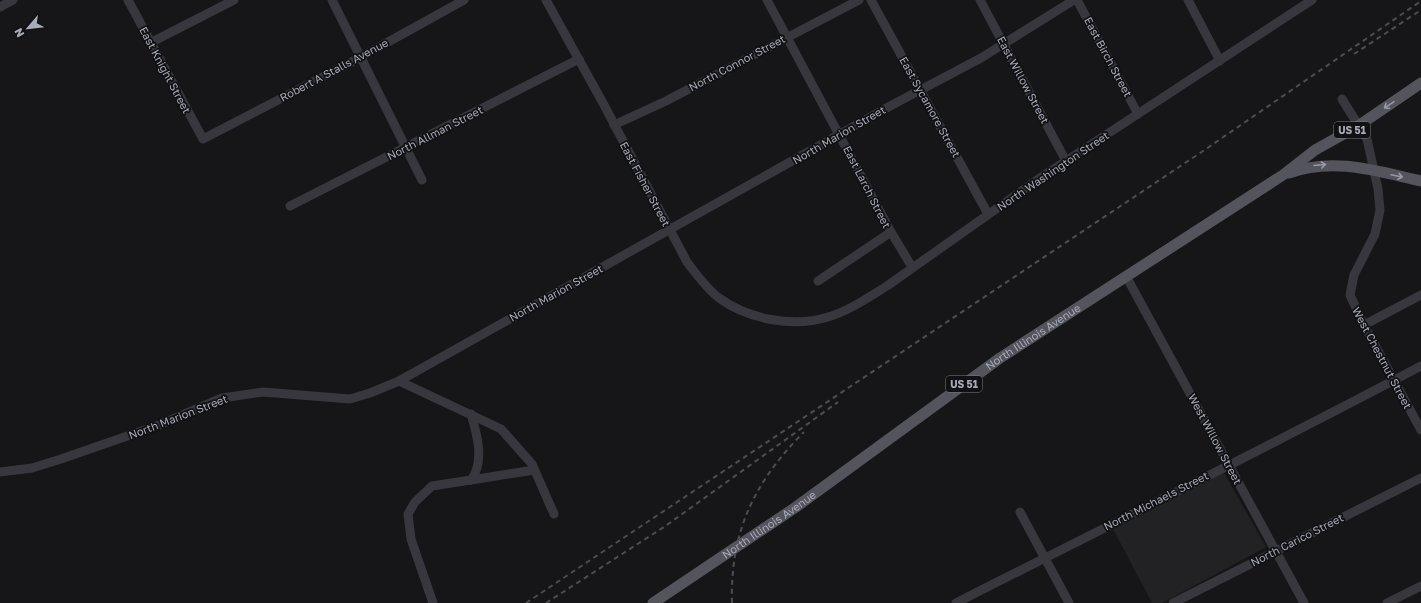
<svg xmlns="http://www.w3.org/2000/svg" width="1421" height="603" font-family="'Golos Text',sans-serif">
  <style>
    .built { fill: #222225 }
    .lines { fill: none; stroke-linecap: round; stroke-linejoin: round }
    .minor { stroke: #37373d; stroke-width: 9 }
    .major { stroke: #53545c; stroke-width: 11 }
    .rail { stroke: #4c4d54; stroke-width: 2; stroke-dasharray: 5 4; stroke-linecap: butt }
    .oneway { stroke: #979aa6 }
    .labels { text-anchor: middle; stroke-width: 3.5; stroke-linejoin: round; paint-order: stroke }
    .shield { fill: #111113; stroke: #7b7d86; stroke-width: 1 }
    .shield-label { font-size: 10px; font-weight: bold; fill: #a8abb8 }
    .street-label { font-size: 11px; fill: #a8abb8; stroke: #111113 }
  </style>
  <rect width="100%" height="100%" fill="#161618"/>
  <path class="built" d="M1224 473 1266 547 1162 603H1152L1113 529Z"/>
  <g class="lines">
    <g class="minor">
      <path d="M128 0 203 139 361 57 464 0"/>
      <path d="M332 0 422 180"/>
      <path d="M546 0 604 105 687 262C697 275 706 288 719 298 748 319 793 328 828 317 849 311 869 297 887 286L1040 178 1312 0"/>
      <path d="M767 0 891 232 912 267"/>
      <path d="M871 0 988 214"/>
      <path d="M980 0 1066 161"/>
      <path d="M1077 0 1138 114"/>
      <path d="M1188 0 1220 61"/>
      <path d="M0 7 13 0"/>
      <path d="M150 43 234 0"/>
      <path d="M1342 99 1367 139 1378 189 1380 210 1375 234 1354 275 1350 295 1364 325 1421 430"/>
      <path d="M614 125 666 101 859 0"/>
      <path d="M290 206 579 59"/>
      <path d="M1126 276 1304 603"/>
      <path d="M818 281 891 232"/>
      <path d="M1364 325 1421 295"/>
      <path d="M399 381 501 429 532 464 554 514"/>
      <path d="M0 472 32 468 61 459 159 425 222 398 263 392 350 399 370 393 399 381 892 105 981 58 1074 0"/>
      <path d="M471 480 534 470"/>
      <path d="M1020 512 1069 603"/>
      <path d="M433 603 411 539 408 514 415 502 432 486 471 480C485 462 477 434 471 414"/>
      <path d="M956 603C1111 524 1267 448 1421 366"/>
      <path d="M1173 603 1421 478"/>
      <path d="M1387 603 1421 586"/>
    </g>
    <g class="major">
      <path d="M1289 173C1334 157 1376 171 1421 181"/>
      <path id="s1" d="M653 603 796 507 1000 358 1283 175 1315 150 1358 126 1421 83"/>
    </g>
    <g class="rail">
      <path d="M1354 54 1421 10"/>
      <path d="M526 603 1206 149 1421 1"/>
      <path d="M546 603 664 527 838 402"/>
      <path d="M732 603C730 532 754 482 804 432"/>
    </g>
  </g>
  <defs><path id="oneway-shaft" d="M-6 0H5M1.5-3L5.5 0L1.5 3" fill="none" stroke-width="1.6" stroke-linecap="round" stroke-linejoin="round"/></defs>
  <g class="oneway">
    <use href="#oneway-shaft" transform="translate(1389 105) rotate(146)"/>
    <use href="#oneway-shaft" transform="translate(1320 165) rotate(-5)"/>
    <use href="#oneway-shaft" transform="translate(1397 176) rotate(12)"/>
  </g>
  <g class="labels">
    <g class="shield">
      <rect x="1334" y="122" width="36" height="16" rx="3"/>
      <rect x="946" y="376" width="36" height="16" rx="3"/>
    </g>
    <g class="shield-label">
      <text x="1352" y="134">US 51</text>
      <text x="964" y="388">US 51</text>
    </g>
    <g class="street-label">
      <text transform="translate(1108 57) rotate(62)" y="4">East Birch Street</text>
      <text transform="translate(737 63) rotate(-28)" y="4">North Connor Street</text>
      <text transform="translate(165 70) rotate(62)" y="4">East Knight Street</text>
      <text transform="translate(334 70) rotate(-28)" y="4">Robert A Stalls Avenue</text>
      <text transform="translate(1023 80) rotate(62)" y="4">East Willow Street</text>
      <text transform="translate(930 107) rotate(61)" y="4">East Sycamore Street</text>
      <text transform="translate(435 133) rotate(-27)" y="4">North Allman Street</text>
      <text transform="translate(839 135) rotate(-30)" y="4">North Marion Street</text>
      <text transform="translate(1053 171) rotate(-34)" y="4">North Washington Street</text>
      <text transform="translate(645 184) rotate(62)" y="4">East Fisher Street</text>
      <text transform="translate(867 187) rotate(63)" y="4">East Larch Street</text>
      <text transform="translate(556 293) rotate(-29)" y="4">North Marion Street</text>
      <text dy="4" stroke="none"><textPath href="#s1" startOffset="464">North Illinois Avenue</textPath></text>
      <text transform="translate(1382 358) rotate(62)" y="4">West Chestnut Street</text>
      <text transform="translate(178 417) rotate(-21)" y="4">North Marion Street</text>
      <text transform="translate(1215 439) rotate(62)" y="4">West Willow Street</text>
      <text transform="translate(1156 501) rotate(-27)" y="4">North Michaels Street</text>
      <text dy="4" stroke="none"><textPath href="#s1" startOffset="140">North Illinois Avenue</textPath></text>
      <text transform="translate(1297 540) rotate(-27)" y="4">North Carico Street</text>
    </g>
  </g>
  <g transform="translate(28 28) rotate(242)" stroke="#111113" stroke-width="3" paint-order="stroke">
  <path d="M0-3L7 15L0 10L-7 15Z" fill="#a8abb8"/>
  <text y="-6" font-size="11" font-weight="bold" text-anchor="middle" fill="#a8abb8">N</text>
  </g>
</svg>
